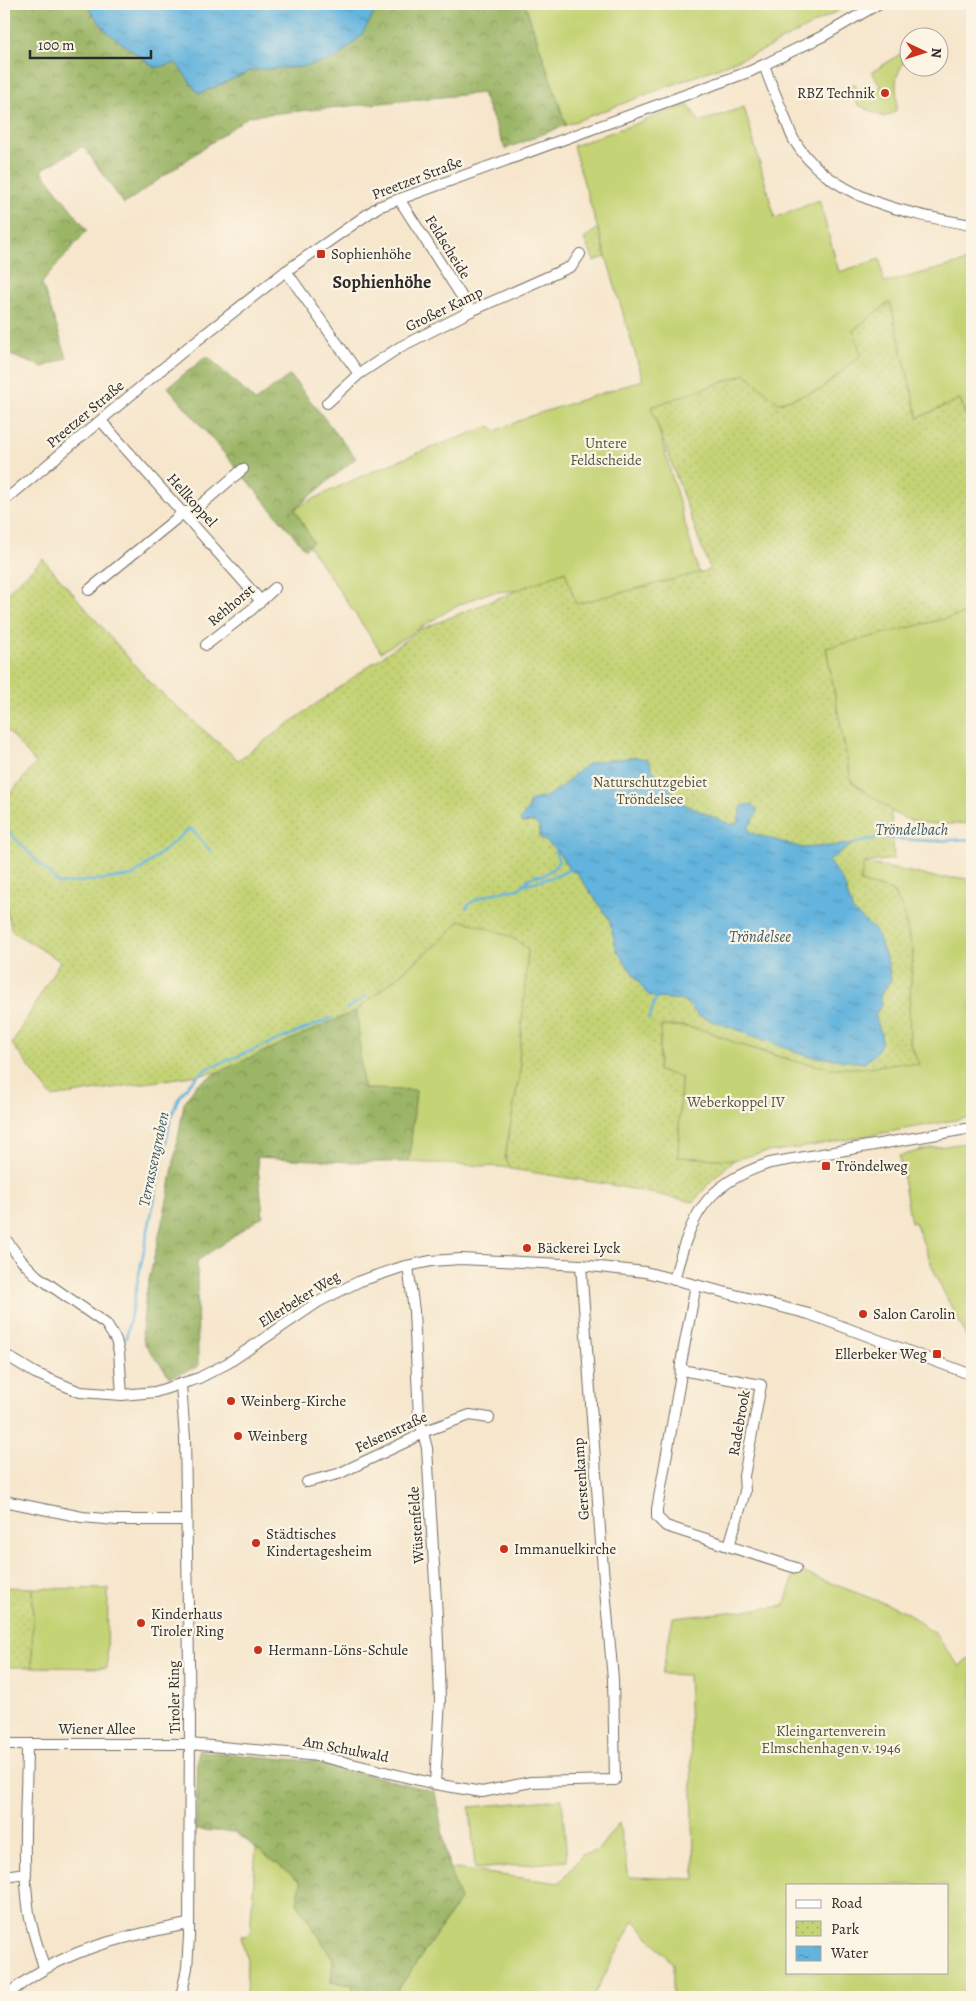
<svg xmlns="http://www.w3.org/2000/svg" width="976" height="2001" font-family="Alegreya,serif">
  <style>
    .green { fill: #c4d375; stroke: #787f50; fill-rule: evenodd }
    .forest { fill: url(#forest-crowns); stroke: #637048 }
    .park { fill: url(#park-dots); stroke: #787f50 }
    .water { fill: url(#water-ripples); stroke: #466f84 }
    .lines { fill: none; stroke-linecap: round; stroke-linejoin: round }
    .stream { stroke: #62b3dd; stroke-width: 2.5 }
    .minor-casing { stroke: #726c63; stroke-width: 12 }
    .minor { stroke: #fff; stroke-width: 10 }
    .poi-dot { fill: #c8321e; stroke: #fcf5e5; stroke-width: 2 }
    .labels { text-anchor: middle; stroke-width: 4.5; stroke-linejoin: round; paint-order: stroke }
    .poi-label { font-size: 15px; fill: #2b2b2b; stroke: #fcf5e5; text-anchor: start }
    .street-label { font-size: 15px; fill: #2b2b2b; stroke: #fcf5e5 }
    .park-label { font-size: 15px; fill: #51553e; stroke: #fcf5e5 }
    .water-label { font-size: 16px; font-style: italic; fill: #3e5b69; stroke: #fcf5e5 }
    .quarter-label { font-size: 18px; font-weight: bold; fill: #2b2b2b; stroke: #fcf5e5 }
  </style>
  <defs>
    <pattern id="forest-crowns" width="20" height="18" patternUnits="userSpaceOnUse" patternTransform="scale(1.25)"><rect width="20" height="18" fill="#9bb566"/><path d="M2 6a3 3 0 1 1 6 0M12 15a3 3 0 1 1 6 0" fill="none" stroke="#7f9354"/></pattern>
    <pattern id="park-dots" width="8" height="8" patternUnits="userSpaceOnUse" patternTransform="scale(1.25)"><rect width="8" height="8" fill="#c4d375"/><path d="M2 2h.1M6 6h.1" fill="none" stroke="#a9b565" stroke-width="1.8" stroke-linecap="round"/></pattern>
    <pattern id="water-ripples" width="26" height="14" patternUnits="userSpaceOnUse" patternTransform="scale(1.25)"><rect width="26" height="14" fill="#62b3dd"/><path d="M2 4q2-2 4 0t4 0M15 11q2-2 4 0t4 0" fill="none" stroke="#5192b3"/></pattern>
  </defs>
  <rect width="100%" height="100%" fill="#fcf5e5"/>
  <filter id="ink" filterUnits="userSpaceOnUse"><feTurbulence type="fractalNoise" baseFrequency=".02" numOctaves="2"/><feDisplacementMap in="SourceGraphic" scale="10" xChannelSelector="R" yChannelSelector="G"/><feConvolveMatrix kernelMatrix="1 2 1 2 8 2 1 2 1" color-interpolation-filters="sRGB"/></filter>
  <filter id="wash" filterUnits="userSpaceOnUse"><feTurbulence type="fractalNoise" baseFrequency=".0096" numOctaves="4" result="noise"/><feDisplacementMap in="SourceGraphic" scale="20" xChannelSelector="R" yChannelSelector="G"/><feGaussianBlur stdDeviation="1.12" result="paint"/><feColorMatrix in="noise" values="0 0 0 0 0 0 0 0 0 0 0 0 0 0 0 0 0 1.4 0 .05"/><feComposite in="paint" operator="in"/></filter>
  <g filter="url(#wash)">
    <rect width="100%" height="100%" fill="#f6e6cc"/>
    <g class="green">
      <path d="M525 4H851L762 51 566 125Z"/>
      <path d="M908 49V61H904C900 69 896 76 896 84 896 94 899 102 895 112L884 117 858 105 847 88 854 83 864 98 881 87 872 72Z"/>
      <path d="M688 105 700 122 744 107 775 218 819 200 839 272 880 259 884 283 972 260V432L960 399 918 418 890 302 861 355 820 390 778 403 652 406 702 584 573 630 565 585 488 593 454 607 381 652 287 513C352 477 421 451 491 426L495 431 531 416 643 380 573 146Z"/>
      <path d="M972 612V823C951 824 927 826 906 819 886 811 868 794 851 781L826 647Z"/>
      <path d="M864 863 939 878H962L972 880V1117L805 1147 760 1153 734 1160 678 1157 681 1078 658 1072 661 1026C678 1026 694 1027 711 1032 720 1035 729 1041 739 1044 798 1065 854 1077 916 1058L910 1041 909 1012 913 952 901 905 892 891 860 882Z"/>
      <path d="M460 919C479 926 518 934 528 951L519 1060 521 1065 505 1157 511 1169 503 1167 409 1162 416 1090 363 1089 357 1010 445 937Z"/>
      <path d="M972 1142V1347L938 1281 915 1222 911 1223 899 1156 931 1148Z"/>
      <path d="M796 1570 905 1611 936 1635 959 1666 972 1657V1997H673V1964L634 1920 593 1997H393L460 1900 449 1868 559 1883 582 1855 597 1851 619 1823 629 1877 695 1879 688 1675 662 1674 673 1618 784 1606ZM787 1885H947V1972H787Z"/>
      <path d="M33 1588 108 1589 107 1668 32 1667Z"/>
      <path d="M562 1799 567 1861 475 1869 470 1807Z"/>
      <path d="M256 1847 302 1882 297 1902 333 1959 331 1982 354 1985 352 1997H246L247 1961 241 1936 250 1935Z"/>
    </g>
    <g class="forest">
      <path d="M4 4H85L106 31 176 63 199 94 253 70 302 67 376 10V4H525L566 125 505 149 482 93 249 116 124 204 83 146 41 170 87 230 42 283 67 358 43 367 4 353Z"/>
      <path d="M207 356 255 401 290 375 356 458 295 509 313 542 305 549 168 387Z"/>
      <path d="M357 1010 363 1089 416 1090 409 1162H349L257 1157 263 1216 197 1261 198 1367 170 1377 144 1343 142 1332 146 1293 168 1196 184 1103 195 1086 218 1072Z"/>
      <path d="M198 1751 321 1762 435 1792 449 1868 460 1900 393 1997H352L353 1985 331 1982 333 1959 297 1902 301 1882 235 1832 196 1830Z"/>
    </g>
    <g class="park">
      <path d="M598 228 606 257 594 261 584 239Z"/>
      <path d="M890 302 918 418 960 399 972 432V612L826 648 851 781 891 810 894 859 864 863 860 882 892 891 901 905 913 952 909 1012 910 1043 919 1065 898 1063 862 1068H831L798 1062 738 1044 710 1032 684 1026H661L658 1071 681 1077 678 1157 734 1160 712 1180 693 1202 612 1185 511 1169 505 1157 521 1065 519 1060 528 951C518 934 479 926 460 920L445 937 357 1010 218 1072 52 1097 12 1044 60 961 12 931 4 898V801L36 763 4 727V595L43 559 151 684 238 760 419 630 565 571 576 604 710 570 651 407 746 374 778 403 820 390 861 355 853 330Z"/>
      <path d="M4 1587 33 1588 32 1667H4Z"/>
    </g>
    <g class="water">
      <path d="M85 4H195L199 8 251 4H376V10L361 36 336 59 302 67 253 70 199 94 176 63 155 68 106 31Z"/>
      <path d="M635 757 648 759 652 769 684 804 732 825 738 822 742 806 752 804 758 811 748 828 751 833 803 848 853 844 828 861 843 881 853 911 876 931 888 963 891 980 880 996 882 1005 875 1015C884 1041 886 1044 865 1063L808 1056 699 1016 683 1000 656 998 647 994 617 951 609 919 576 872 569 870C562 856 554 845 540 838L539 826 534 822 522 823 520 820 529 808V803L531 800C556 799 570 775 588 764 595 760 625 759 635 757Z"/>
    </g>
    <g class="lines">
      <g class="stream">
        <path d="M4 827 59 884 133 876 188 830 192 829 211 852"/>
        <path d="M853 844 876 838 934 841 972 839"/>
        <path d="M526 884 554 877 569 870"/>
        <path d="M466 908C473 896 505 890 519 889L530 878 536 875 543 876 556 866 559 861 555 851"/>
        <path d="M347 1009 366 996"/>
        <path d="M649 1019 656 998"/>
        <path d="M126 1338 171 1118 177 1101 189 1084 206 1069 332 1018"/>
      </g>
    </g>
  </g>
  <g filter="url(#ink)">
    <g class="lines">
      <g class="minor-casing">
        <g id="minor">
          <path d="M764 65C770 82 777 99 784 115 787 123 790 133 794 140 830 200 909 214 972 225"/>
          <path d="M399 199 471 311"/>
          <path d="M286 271 359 374"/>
          <path d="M327 403 359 374 400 347 471 311 572 266 580 254"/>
          <path d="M101 421 260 600"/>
          <path d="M4 501 186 349 286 271 378 207 751 71 825 35 878 4"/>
          <path d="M182 512H190L196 509 243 469"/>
          <path d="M89 590 177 518 182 512"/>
          <path d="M206 645 251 610 275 588"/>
          <path d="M4 1237 21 1260 37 1276 106 1324 116 1340 119 1352 122 1395"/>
          <path d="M408 1266 414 1311 419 1418 427 1448 437 1616 440 1700 435 1784"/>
          <path d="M674 1280C691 1216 703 1185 770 1163L972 1128"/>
          <path d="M696 1285 681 1363 680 1380 657 1509V1517L666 1526 796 1568"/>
          <path d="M4 1354 35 1373 80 1392 122 1395 155 1392 199 1378 228 1363 318 1302 360 1281 402 1267 431 1261 461 1259 581 1265 645 1272 809 1314 972 1375"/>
          <path d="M681 1368 687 1371 761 1385 744 1476 745 1492 729 1546"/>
          <path d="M307 1482 338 1474 410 1440 428 1430 470 1415 489 1418"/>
          <path d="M4 1501 82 1517 116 1520H186"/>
          <path d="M4 1744H190L319 1756 435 1784 482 1792 531 1782 615 1780 613 1679 602 1557 581 1265"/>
          <path d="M27 1744C27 1798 21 1859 29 1913 32 1931 39 1950 44 1968"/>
          <path d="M4 1876 26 1873"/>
          <path d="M5 1997C59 1950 120 1937 188 1924"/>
          <path d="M181 1997 187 1968 189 1937 190 1720 185 1438 181 1385"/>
        </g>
      </g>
      <use href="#minor" class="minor"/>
    </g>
  </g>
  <g class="poi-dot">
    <circle cx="885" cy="93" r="5"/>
    <rect x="316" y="249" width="10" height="10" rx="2.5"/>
    <rect x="821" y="1161" width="10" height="10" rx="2.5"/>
    <circle cx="527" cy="1248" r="5"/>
    <circle cx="863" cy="1314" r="5"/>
    <rect x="932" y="1349" width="10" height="10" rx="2.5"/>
    <circle cx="231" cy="1401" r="5"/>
    <circle cx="238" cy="1436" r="5"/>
    <circle cx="256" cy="1543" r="5"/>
    <circle cx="504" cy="1549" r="5"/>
    <circle cx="141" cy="1623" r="5"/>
    <circle cx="258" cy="1650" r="5"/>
  </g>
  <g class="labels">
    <g class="poi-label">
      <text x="875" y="98" text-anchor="end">RBZ Technik</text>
      <text x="331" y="259">Sophienhöhe</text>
      <text x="836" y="1171">Tröndelweg</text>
      <text x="537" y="1253">Bäckerei Lyck</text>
      <text x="873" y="1319">Salon Carolin</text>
      <text x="927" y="1359" text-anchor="end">Ellerbeker Weg</text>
      <text x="241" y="1406">Weinberg-Kirche</text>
      <text x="248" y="1441">Weinberg</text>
      <text x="266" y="1539">Städtisches<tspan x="266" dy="17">Kindertagesheim</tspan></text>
      <text x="514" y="1554">Immanuelkirche</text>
      <text x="151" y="1619">Kinderhaus<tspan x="151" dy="17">Tiroler Ring</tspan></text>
      <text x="268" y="1655">Hermann-Löns-Schule</text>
    </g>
    <g class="street-label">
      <text transform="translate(417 178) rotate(-21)" y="5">Preetzer Straße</text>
      <text transform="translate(448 247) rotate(58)" y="5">Feldscheide</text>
      <text transform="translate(444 309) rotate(-26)" y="5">Großer Kamp</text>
      <text transform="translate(85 414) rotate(-40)" y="5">Preetzer Straße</text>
      <text transform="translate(192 500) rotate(48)" y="5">Hellkoppel</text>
      <text transform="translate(231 605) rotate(-40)" y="5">Rehhorst</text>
      <text transform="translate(299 1299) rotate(-32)" y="5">Ellerbeker Weg</text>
      <text transform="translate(739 1423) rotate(-80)" y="5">Radebrook</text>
      <text transform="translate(391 1432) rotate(-25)" y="5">Felsenstraße</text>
      <text transform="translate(581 1479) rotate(-94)" y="5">Gerstenkamp</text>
      <text transform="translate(416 1525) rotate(-94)" y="5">Wüstenfelde</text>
      <text transform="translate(174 1697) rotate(-91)" y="5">Tiroler Ring</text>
      <text x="97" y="1734">Wiener Allee</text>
      <text transform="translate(346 1749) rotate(11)" y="5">Am Schulwald</text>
    </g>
    <g class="park-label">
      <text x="606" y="448">Untere<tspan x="606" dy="17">Feldscheide</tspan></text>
      <text x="650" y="787">Naturschutzgebiet<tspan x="650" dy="17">Tröndelsee</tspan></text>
      <text x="736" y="1107">Weberkoppel IV</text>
      <text x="831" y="1736">Kleingartenverein<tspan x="831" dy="17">Elmschenhagen v. 1946</tspan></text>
    </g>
    <g class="water-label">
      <text x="912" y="835">Tröndelbach</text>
      <text x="760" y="942">Tröndelsee</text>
      <text transform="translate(153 1159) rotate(-78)" y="6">Terrassengraben</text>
    </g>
    <g class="quarter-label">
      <text x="382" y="288">Sophienhöhe</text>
    </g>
  </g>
  <rect width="976" height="2001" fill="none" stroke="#fcf5e5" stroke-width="20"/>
  <rect x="786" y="1884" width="162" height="90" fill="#fcf5e5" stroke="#a8a49b"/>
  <rect x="796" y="1900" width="25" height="8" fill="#ffffff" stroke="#a8a49b"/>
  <text x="831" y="1908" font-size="15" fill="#2b2b2b">Road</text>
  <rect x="796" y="1921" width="25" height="15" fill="url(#park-dots)" stroke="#a8a49b"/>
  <text x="831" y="1934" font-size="15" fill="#2b2b2b">Park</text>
  <rect x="796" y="1946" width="25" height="15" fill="url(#water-ripples)" stroke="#a8a49b"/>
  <text x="831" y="1958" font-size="15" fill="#2b2b2b">Water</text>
  <g transform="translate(924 52) rotate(94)"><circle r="24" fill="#fcf5e5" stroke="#a8a49b"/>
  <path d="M0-4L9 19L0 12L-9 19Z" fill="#c8321e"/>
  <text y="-8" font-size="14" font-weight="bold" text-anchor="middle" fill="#2b2b2b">N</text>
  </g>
  <path d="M30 50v8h121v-8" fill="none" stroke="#2b2b2b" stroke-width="2.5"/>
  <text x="38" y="50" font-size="15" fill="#2b2b2b" stroke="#fcf5e5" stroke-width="4" paint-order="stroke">100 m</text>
</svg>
